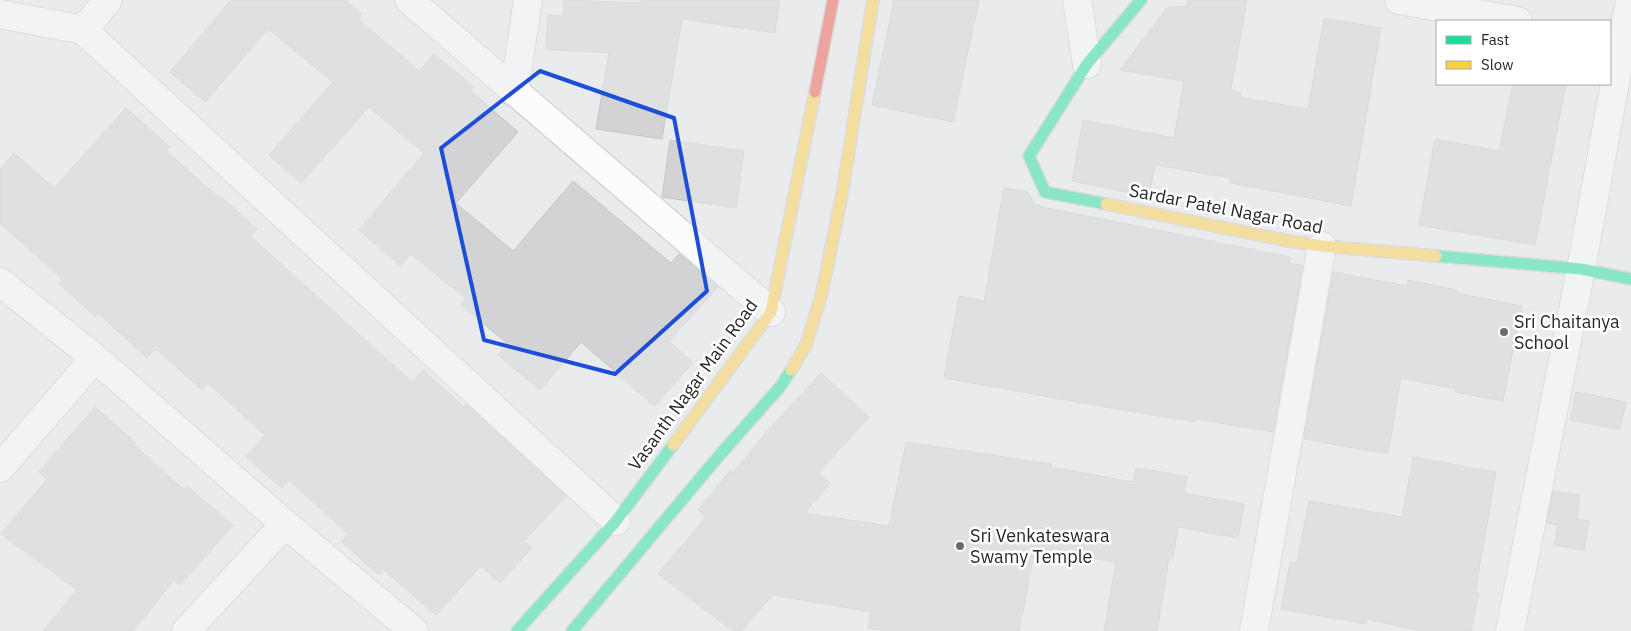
<svg xmlns="http://www.w3.org/2000/svg" width="1631" height="631" font-family="'IBM Plex Sans',sans-serif">
  <style>
    .building { fill: #d3d3d5; stroke: #c5c6c8 }
    .lines { fill: none; stroke-linecap: round; stroke-linejoin: round }
    .street-casing { stroke: #c7c9ca; stroke-width: 30 }
    .fast-casing { stroke: #c7c9ca; stroke-width: 14 }
    .slow-casing { stroke: #c7c9ca; stroke-width: 14 }
    .jam-casing { stroke: #c7c9ca; stroke-width: 14 }
    .street { stroke: #fcfcfc; stroke-width: 28 }
    .fast { stroke: #16e098; stroke-width: 11 }
    .slow { stroke: #ffcf43; stroke-width: 11 }
    .jam { stroke: #f24e42; stroke-width: 11 }
    .marked { fill: none; stroke: #1d4ed8; stroke-width: 4; stroke-linejoin: round }
    .poi-dot { fill: #6a6c6d; stroke: #fff; stroke-width: 2 }
    .labels { text-anchor: middle; stroke-width: 5; stroke-linejoin: round; paint-order: stroke }
    .street-label { font-size: 18px; fill: #262728; stroke: #fff }
    .poi-label { font-size: 18px; fill: #262728; stroke: #fff; text-anchor: start }
  </style>
  <rect width="100%" height="100%" fill="#e9ebed"/>
  <g class="building">
    <path d="M231 0H345L362 14 358 19 419 71 434 54 474 87 471 91 518 132 456 203 513 251 573 181 671 263 679 254 718 287 669 341 693 363 654 406 581 342 540 390 498 355 508 344 461 305 466 299 411 254 401 266 359 230 424 153 369 107 301 183 269 155 333 82 268 29 205 102 170 72Z"/>
    <path d="M564 0 640 3 641 0H780L775 33 682 19 662 139 596 129 609 53 546 49 548 15 563 16Z"/>
    <path d="M894 0H979L953 122 872 105Z"/>
    <path d="M1188 0H1247L1231 90 1241 92 1240 97 1308 109 1324 18 1381 28 1351 206 1230 183 1231 178 1155 165 1149 197 1072 181 1083 120 1174 138 1184 81 1120 70 1167 8 1187 6Z"/>
    <path d="M1513 84H1566L1535 245 1419 225 1435 139 1499 151Z"/>
    <path d="M126 108 170 147 166 151 218 197 219 195 257 229 250 236 412 382 423 370 464 407 466 404 566 496 524 541 532 548 500 583 481 566 436 615 384 570 379 575 342 542 348 534 289 480 282 488 246 457 265 435 208 383 202 390 156 349 147 358 99 314 96 317 59 284 62 279 0 223V169L14 153 54 188Z"/>
    <path d="M670 140 744 151 736 208 662 197Z"/>
    <path d="M1004 188 1028 192 1035 204 1042 207 1290 257 1289 263 1303 266 1273 432 1196 419V422L1128 411 944 378 959 296 984 301Z"/>
    <path d="M1333 272 1407 286 1408 280 1457 290 1456 293 1522 306 1503 401 1455 392V389L1401 378 1388 454 1304 439Z"/>
    <path d="M821 373 869 417 818 473 830 483 805 513 889 526 906 442 1052 464 1051 467 1133 482 1136 468 1187 476 1184 493 1244 504 1238 538 1178 527 1173 558H1169L1157 631H1104L1116 562 1035 549 1019 631H886L868 628 871 612 773 595 741 631H733L658 574 706 517 698 510 730 471 733 473 764 435Z"/>
    <path d="M1576 392 1626 402 1620 430 1570 420Z"/>
    <path d="M95 407 136 443 134 445 184 490 187 486 233 525 180 585 174 580 133 631H43L77 590 1 534 47 479 39 472Z"/>
    <path d="M1413 457 1496 472 1475 593H1479L1471 631H1422L1366 619V624L1281 609 1290 562 1297 563 1309 501 1402 517Z"/>
    <path d="M1553 491 1580 495 1577 519 1589 521 1584 550 1554 545 1558 525 1547 523Z"/>
  </g>
  <g class="lines">
    <g class="street-casing">
      <g id="street">
        <path d="M409 0 771 312"/>
        <path d="M1077 0 1087 64"/>
        <path d="M1399 0 1518 21"/>
        <path d="M0 14 83 30 108 0"/>
        <path d="M83 30 616 521"/>
        <path d="M514 92 528 0"/>
        <path d="M0 282 95 358 285 524 414 631"/>
        <path d="M0 468 95 358"/>
        <path d="M186 631 285 524"/>
        <path d="M1254 631 1322 246"/>
        <path d="M1510 631 1581 269 1630 0"/>
      </g>
    </g>
    <g class="fast-casing">
      <g id="fast">
        <path d="M1106 204 1045 192 1029 156 1087 64 1141 0"/>
        <path d="M1436 256 1581 269 1631 279"/>
        <path d="M517 631 616 521 673 445"/>
        <path d="M572 631 718 457 780 387 791 370"/>
      </g>
    </g>
    <g class="slow-casing">
      <g id="slow">
        <path d="M1106 204 1289 241 1322 246 1436 256"/>
        <path d="M791 370 806 345 822 293 842 194 873 0"/>
        <path d="M673 445 771 312 815 92"/>
      </g>
    </g>
    <g class="jam-casing">
      <path id="jam" d="M815 92 833 0"/>
    </g>
    <use href="#street" class="street"/>
    <use href="#fast" class="fast"/>
    <use href="#slow" class="slow"/>
    <use href="#jam" class="jam"/>
  </g>
  <path d="M0 0H1631V631H0ZM540 71 674 118 707 291 615 374 484 340 441 148Z" fill="#e9ebed" fill-opacity=".55" fill-rule="evenodd"/>
  <path class="marked" d="M540 71 674 118 707 291 615 374 484 340 441 148Z"/>
  <g class="poi-dot">
    <circle cx="1504" cy="332" r="5"/>
    <circle cx="960" cy="546" r="5"/>
  </g>
  <g class="labels">
    <g class="street-label">
      <text transform="translate(1226 209) rotate(11)" y="6">Sardar Patel Nagar Road</text>
      <text transform="translate(693 385) rotate(-54)" y="6">Vasanth Nagar Main Road</text>
    </g>
    <g class="poi-label">
      <text x="1514" y="328">Sri Chaitanya<tspan x="1514" dy="21">School</tspan></text>
      <text x="970" y="542">Sri Venkateswara<tspan x="970" dy="21">Swamy Temple</tspan></text>
    </g>
  </g>
  <rect x="1436" y="20" width="175" height="65" fill="#ffffff" stroke="#a8a9a9"/>
  <rect x="1446" y="36" width="25" height="8" fill="#16e098" stroke="#a8a9a9"/>
  <text x="1481" y="45" font-size="15" fill="#262728">Fast</text>
  <rect x="1446" y="61" width="25" height="8" fill="#ffcf43" stroke="#a8a9a9"/>
  <text x="1481" y="70" font-size="15" fill="#262728">Slow</text>
</svg>
